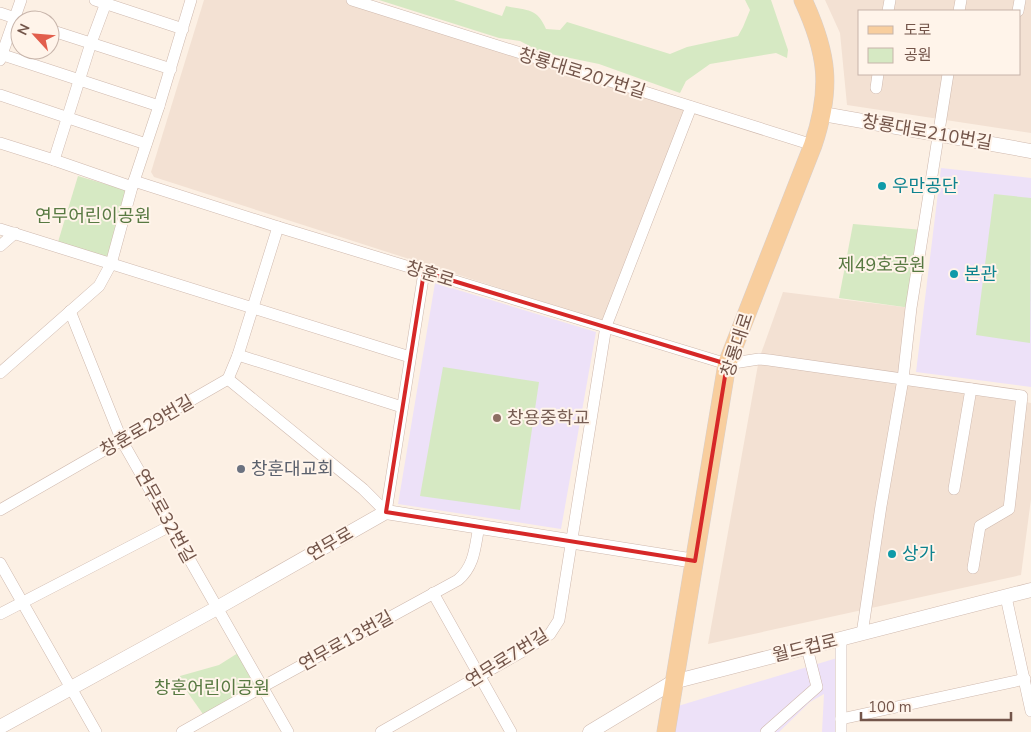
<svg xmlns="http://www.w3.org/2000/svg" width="1031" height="732" font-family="'Nunito Sans','Noto Sans KR',sans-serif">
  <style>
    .residential { fill: #f3e1d3; fill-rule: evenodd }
    .education { fill: #ede1f8 }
    .green { fill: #d6e9c3 }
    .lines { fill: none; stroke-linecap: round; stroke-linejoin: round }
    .minor-casing { stroke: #cfb9ae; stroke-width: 12 }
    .tertiary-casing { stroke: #cfb9ae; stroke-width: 15 }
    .primary-casing { stroke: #d8cfcc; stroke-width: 19 }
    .minor { stroke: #fff; stroke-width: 11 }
    .tertiary { stroke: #fff; stroke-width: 14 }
    .primary { stroke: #f8ce9e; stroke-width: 18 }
    .marked { fill: none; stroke: #d62828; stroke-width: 4; stroke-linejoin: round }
    .culture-dot { fill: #0f9aa8; stroke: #fff4ea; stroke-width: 2 }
    .education-dot { fill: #8d6e63; stroke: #fff4ea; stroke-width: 2 }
    .worship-dot { fill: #6b7280; stroke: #fff4ea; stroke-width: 2 }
    .labels { text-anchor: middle; stroke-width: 4; stroke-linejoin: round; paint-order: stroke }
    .street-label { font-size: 18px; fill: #73554a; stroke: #fff4ea }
    .culture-label { font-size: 18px; fill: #0d838f; stroke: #fff4ea; text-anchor: start }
    .park-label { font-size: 18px; fill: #587942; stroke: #fff4ea }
    .education-label { font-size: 18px; fill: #785e54; stroke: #fff4ea; text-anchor: start }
    .worship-label { font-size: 18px; fill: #5b616d; stroke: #fff4ea; text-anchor: start }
  </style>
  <rect width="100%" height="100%" fill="#fcf0e4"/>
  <g class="residential">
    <path d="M204 0H348L691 107 602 321 154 177 151 172Z"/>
    <path d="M825 0H1031V133L847 105 840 33ZM860 11H1020V74H860Z"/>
    <path d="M783 292 911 308 903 379 1031 403V499L1021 575 708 644 759 359Z"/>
  </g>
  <g class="education">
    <path d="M941 168 1031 178V387L916 372Z"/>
    <path d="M435 283 596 332 561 529 398 504Z"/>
    <path d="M837 658 836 732H822L824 694 810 702 779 732H672L678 706Z"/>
  </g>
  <g class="green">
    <path d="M379 0H454L502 16 506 6C527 11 537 7 546 29L560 30 567 22 670 54 687 47 738 36 743 27 750 10 745 0H771L788 50 787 58 776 53 710 64 686 81 680 93 599 64 541 52 520 41 499 38Z"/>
    <path d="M78 176 129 191 107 258 58 242Z"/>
    <path d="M994 194 1031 198 1030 343 976 335Z"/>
    <path d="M853 224 923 230 911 308 839 298Z"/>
    <path d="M443 367 539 382 520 510 420 496Z"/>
    <path d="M238 653 255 687 205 717C198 706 182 687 180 676L219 665Z"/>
  </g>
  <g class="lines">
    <g class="minor-casing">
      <g id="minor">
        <path d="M95 0 183 29"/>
        <path d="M352 0 813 145"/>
        <path d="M888 11 890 0"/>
        <path d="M959 11 961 0"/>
        <path d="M1018 11 1020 0"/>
        <path d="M0 13 21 20"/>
        <path d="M50 30 171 69"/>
        <path d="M0 54 159 106"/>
        <path d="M0 60 21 0"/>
        <path d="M876 88 878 74"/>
        <path d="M0 95 146 144"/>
        <path d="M0 143 54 160 132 187"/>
        <path d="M54 160 91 43 107 0"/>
        <path d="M134 181 278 227 727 364 759 359 769 360 1022 396 1009 509 980 526 973 568"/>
        <path d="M0 229 410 357"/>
        <path d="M0 246 15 233"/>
        <path d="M70 311 122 441 288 732"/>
        <path d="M238 355 402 407"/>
        <path d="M0 373 99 286 111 264 132 187 159 106 191 0"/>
        <path d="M228 379 363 489 386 512"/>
        <path d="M954 489 971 389"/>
        <path d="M0 510 228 379 238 355 278 227"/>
        <path d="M386 512 424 272"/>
        <path d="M0 563 96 732"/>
        <path d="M433 593 511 732"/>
        <path d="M1006 597 1031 711"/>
        <path d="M0 614 170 526"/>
        <path d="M862 634 881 506 903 379 911 308 948 74"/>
        <path d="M841 719 1025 679"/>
        <path d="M182 732 262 687 458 580C475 566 475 546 479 526"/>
        <path d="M381 732 525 650 550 634 559 620 606 326 691 107"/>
        <path d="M766 732 817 687 807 648"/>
        <path d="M841 732V639"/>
      </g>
    </g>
    <g class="tertiary-casing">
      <g id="tertiary">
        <path d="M823 114 1031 151"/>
        <path d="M0 727 217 608 386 512 695 561"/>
        <path d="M590 732 673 682 1031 590"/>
      </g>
    </g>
    <g class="primary-casing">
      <path id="primary" d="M666 732 727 364 813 145C832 88 828 54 803 0"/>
    </g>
    <use href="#minor" class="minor"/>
    <use href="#tertiary" class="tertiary"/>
    <use href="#primary" class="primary"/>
  </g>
  <path class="marked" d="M424 272 727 364 695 561 386 512Z"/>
  <g class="culture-dot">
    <circle cx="882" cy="186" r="5"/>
    <circle cx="954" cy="274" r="5"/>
    <circle cx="892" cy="554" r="5"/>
  </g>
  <circle class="education-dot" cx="497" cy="418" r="5"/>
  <circle class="worship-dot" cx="241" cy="469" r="5"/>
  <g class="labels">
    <g class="street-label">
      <text transform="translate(582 73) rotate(17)" y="6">창룡대로207번길</text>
      <text transform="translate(927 132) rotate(10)" y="6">창룡대로210번길</text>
      <text transform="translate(430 274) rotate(17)" y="6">창훈로</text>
      <text transform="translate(737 345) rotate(-72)" y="6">창룡대로</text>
      <text transform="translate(147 426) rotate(-30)" y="6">창훈로29번길</text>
      <text transform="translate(165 516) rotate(61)" y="6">연무로32번길</text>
      <text transform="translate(330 544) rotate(-30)" y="6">연무로</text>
      <text transform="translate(346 641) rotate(-29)" y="6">연무로13번길</text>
      <text transform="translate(805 648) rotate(-14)" y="6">월드컵로</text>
      <text transform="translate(507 658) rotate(-32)" y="6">연무로7번길</text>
    </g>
    <g class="culture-label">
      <text x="892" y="192">우만공단</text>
      <text x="964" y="280">본관</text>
      <text x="902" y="560">상가</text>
    </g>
    <g class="park-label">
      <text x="93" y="222">연무어린이공원</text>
      <text x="882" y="271">제49호공원</text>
      <text x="212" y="694">창훈어린이공원</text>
    </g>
    <g class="education-label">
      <text x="507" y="424">창용중학교</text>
    </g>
    <g class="worship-label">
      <text x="251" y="475">창훈대교회</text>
    </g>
  </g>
  <rect x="858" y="10" width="162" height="65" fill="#fff4ea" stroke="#c7b4aa"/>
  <rect x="868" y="26" width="25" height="8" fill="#f8ce9e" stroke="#c7b4aa"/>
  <text x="904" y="35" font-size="15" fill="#73554a">도로</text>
  <rect x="868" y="48" width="25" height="15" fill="#d6e9c3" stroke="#c7b4aa"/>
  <text x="904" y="60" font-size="15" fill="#73554a">공원</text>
  <g transform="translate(35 35) rotate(296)"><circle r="24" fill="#fff4ea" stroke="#c7b4aa"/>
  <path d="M0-4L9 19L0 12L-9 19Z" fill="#e25e4c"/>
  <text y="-8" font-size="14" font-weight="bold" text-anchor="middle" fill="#73554a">N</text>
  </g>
  <path d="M861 712v8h150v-8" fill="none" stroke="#73554a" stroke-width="2.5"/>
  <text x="868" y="712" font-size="15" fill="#73554a" stroke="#fff4ea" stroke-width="4" paint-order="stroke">100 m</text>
</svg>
